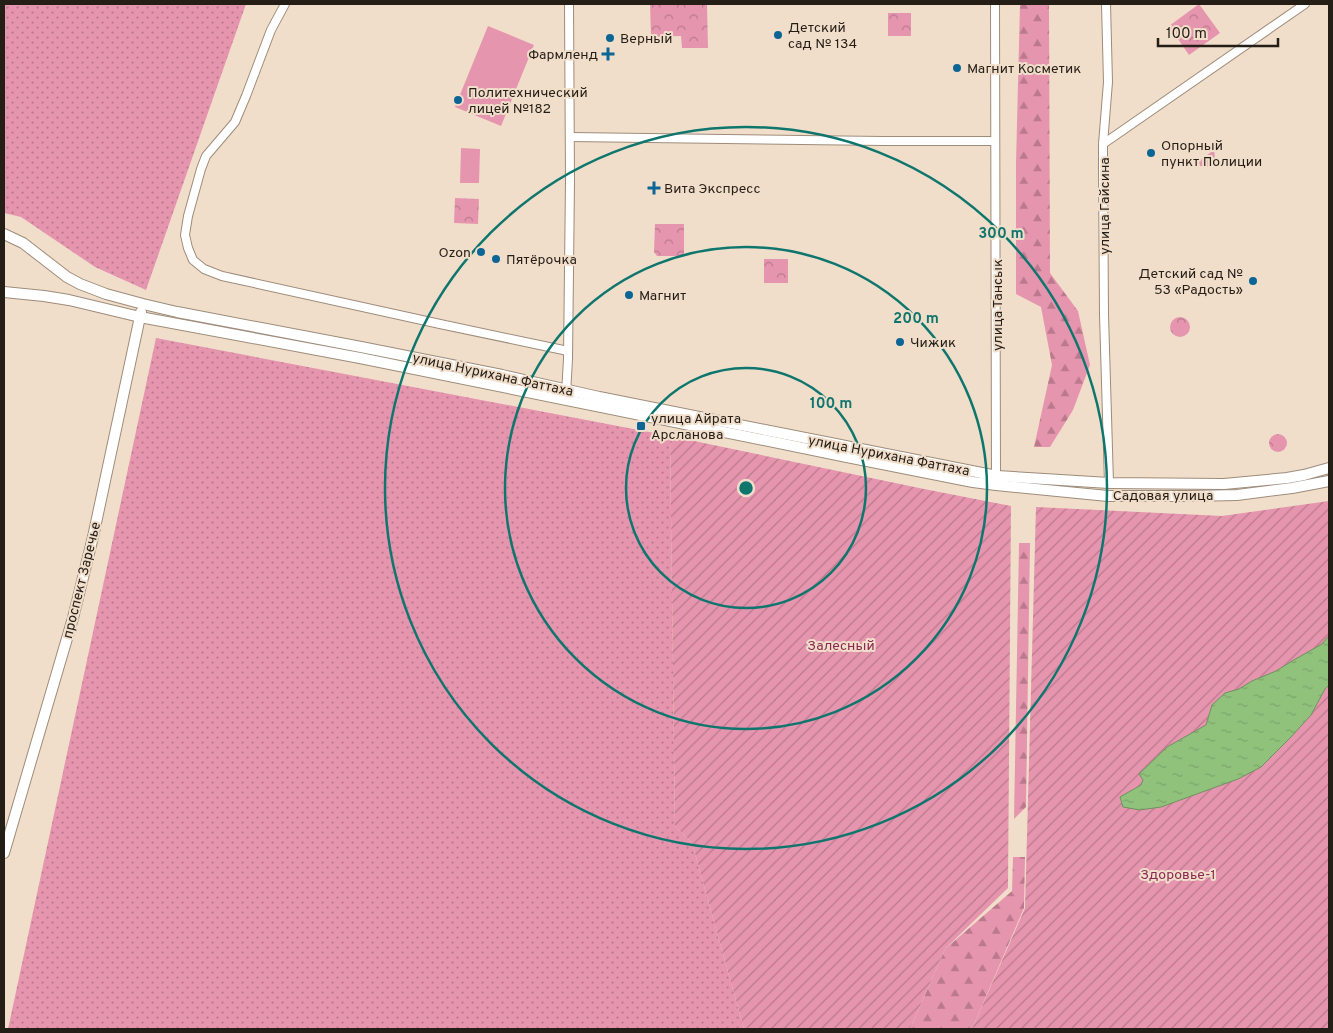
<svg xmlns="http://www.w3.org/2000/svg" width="1333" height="1033" font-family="Overpass,sans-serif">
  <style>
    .grass { fill: url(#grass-dots) }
    .forest { fill: url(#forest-firs) }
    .park { fill: url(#park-crowns) }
    .garden { fill: url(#garden-furrows) }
    .pitch { fill: #e695af }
    .water { fill: url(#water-ripples); stroke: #70915e }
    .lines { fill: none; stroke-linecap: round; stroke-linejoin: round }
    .minor-casing { stroke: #9e8c7a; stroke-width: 10 }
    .tertiary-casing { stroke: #9e8c7a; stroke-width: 12 }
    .minor { stroke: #fff; stroke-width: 8 }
    .tertiary { stroke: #fff; stroke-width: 10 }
    .ring { fill: none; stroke: #0f766e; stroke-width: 2.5 }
    .poi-dot { fill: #0b6595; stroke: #f1deca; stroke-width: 2 }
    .labels { text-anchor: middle; stroke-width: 4; stroke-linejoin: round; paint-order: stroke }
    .poi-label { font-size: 14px; fill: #251e17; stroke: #f1deca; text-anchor: start }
    .street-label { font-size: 14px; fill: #251e17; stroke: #f1deca }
    .park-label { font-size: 14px; fill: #8c2851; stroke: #f1deca }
    .centre { fill: #0f766e; stroke: #f1deca; stroke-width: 2.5 }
    .ring-label { font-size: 15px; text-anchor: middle; font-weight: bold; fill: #0f766e; stroke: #f1deca; stroke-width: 4; stroke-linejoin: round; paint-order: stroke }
  </style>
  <defs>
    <pattern id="grass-dots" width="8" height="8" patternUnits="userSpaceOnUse" patternTransform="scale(1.25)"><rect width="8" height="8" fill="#e695af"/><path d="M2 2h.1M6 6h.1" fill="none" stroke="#ba798d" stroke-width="1.8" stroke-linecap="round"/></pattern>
    <pattern id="forest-firs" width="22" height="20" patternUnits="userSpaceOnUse" patternTransform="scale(1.25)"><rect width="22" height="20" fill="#e695af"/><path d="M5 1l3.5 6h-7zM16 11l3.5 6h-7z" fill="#ba798d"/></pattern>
    <pattern id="park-crowns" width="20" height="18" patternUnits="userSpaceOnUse" patternTransform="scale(1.25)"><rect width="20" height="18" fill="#e695af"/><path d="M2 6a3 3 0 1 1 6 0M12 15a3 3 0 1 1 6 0" fill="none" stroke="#ba798d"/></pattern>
    <pattern id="garden-furrows" width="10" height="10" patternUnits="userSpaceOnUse" patternTransform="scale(1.25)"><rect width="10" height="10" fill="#e695af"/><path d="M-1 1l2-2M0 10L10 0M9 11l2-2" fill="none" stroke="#ba798d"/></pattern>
    <pattern id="water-ripples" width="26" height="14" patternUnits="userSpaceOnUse" patternTransform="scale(1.25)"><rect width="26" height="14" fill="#90c27c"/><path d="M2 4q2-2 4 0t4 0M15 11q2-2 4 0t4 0" fill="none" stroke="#7ca66a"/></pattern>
  </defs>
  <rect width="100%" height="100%" fill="#f1deca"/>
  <g class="grass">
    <path d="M4 4H246L146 290 95 267 21 217 4 213Z"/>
    <path d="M156 338 670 436 675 826 692 843 744 1029H8Z"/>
  </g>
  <g class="forest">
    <path d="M1020 4H1049L1050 273 1078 311 1090 365 1073 410 1050 447H1034L1052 365 1041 307 1016 294V163Z"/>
    <path d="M1019 543H1030L1026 807 1014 819Z"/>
    <path d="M1013 857H1025L1024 908 972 1029H910L945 949 1012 891Z"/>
  </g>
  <g class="park">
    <path d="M650 4H707L708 48H682L681 36 651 37Z"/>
    <path d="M1199 4 1220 33 1189 55 1169 26Z"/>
    <rect x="888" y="13" width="23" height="23"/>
    <path d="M1214 150 1216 167 1200 166 1199 161Z"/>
    <path d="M455 198 479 199 478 224 454 223Z"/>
    <path d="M655 224H684V256H657L654 252Z"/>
    <rect x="764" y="259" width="24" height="24"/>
    <circle cx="1180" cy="327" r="10"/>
    <circle cx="1278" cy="443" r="9"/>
  </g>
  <g class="garden">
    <path d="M670 436 924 489 1011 506 1008 888 945 949 910 1029H744L692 843 675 826Z"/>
    <path d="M1329 501V1029H972L1025 908 1036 507 1222 516Z"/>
  </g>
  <g class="pitch">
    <path d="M488 26 534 45 501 126 455 107Z"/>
    <path d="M461 148 480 149 479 183H460Z"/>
  </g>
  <path class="water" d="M1329 636V685L1325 689 1311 715 1291 737 1261 767 1238 779 1161 807 1140 810 1123 807 1120 797 1141 785 1143 780 1139 774 1167 747 1206 725 1212 705 1225 693 1239 689 1252 681 1276 671 1292 661 1322 644Z"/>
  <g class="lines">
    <g class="minor-casing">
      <g id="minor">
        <path d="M285 4 271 30 246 96 235 122 206 156 201 169 188 216 185 235 188 248 193 260 204 269 222 276 440 324 568 351"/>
        <path d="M995 4 996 479"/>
        <path d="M1106 4 1108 82 1103 144V166L1104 315 1109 483"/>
        <path d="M570 137 883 141H995"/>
        <path d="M1103 144 1305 4"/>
        <path d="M566 394 568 359 570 181 569 4"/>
      </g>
    </g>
    <g class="tertiary-casing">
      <g id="tertiary">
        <path d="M4 234 23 243 67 277 80 284 106 294 143 304 177 312 361 347 502 375 599 397 997 476 1109 483 1224 484 1287 478 1304 475 1329 468"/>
        <path d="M4 292 44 296 69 300 140 317 360 358 847 457 973 482 996 485 1108 496H1190L1237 495 1292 488 1329 481"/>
        <path d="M4 853 73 618 93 537 141 312"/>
      </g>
    </g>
    <use href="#minor" class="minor"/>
    <use href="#tertiary" class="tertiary"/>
  </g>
  <g class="ring">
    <circle cx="746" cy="488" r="120"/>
    <circle cx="746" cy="488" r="241"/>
    <circle cx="746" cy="488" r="361"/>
  </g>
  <g class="poi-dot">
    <circle cx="778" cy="35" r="5"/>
    <circle cx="610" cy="38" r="5"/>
    <path d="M605.5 46.5h5v5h5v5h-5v5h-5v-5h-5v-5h5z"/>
    <circle cx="957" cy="68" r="5"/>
    <circle cx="458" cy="100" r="5"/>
    <circle cx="1151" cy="153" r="5"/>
    <path d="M651.5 180.5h5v5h5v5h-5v5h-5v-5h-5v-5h5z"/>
    <circle cx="481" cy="252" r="5"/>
    <circle cx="496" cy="259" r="5"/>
    <circle cx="1253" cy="281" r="5"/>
    <circle cx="629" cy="295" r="5"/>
    <circle cx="900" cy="342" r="5"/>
    <rect x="636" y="421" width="10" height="10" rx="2.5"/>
  </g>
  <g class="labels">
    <g class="poi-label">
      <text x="788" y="32">Детский<tspan x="788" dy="16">сад № 134</tspan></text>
      <text x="620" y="43">Верный</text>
      <text x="598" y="59" text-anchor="end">Фармленд</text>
      <text x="967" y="73">Магнит Косметик</text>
      <text x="468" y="97">Политехнический<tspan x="468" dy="16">лицей №182</tspan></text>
      <text x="1161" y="150">Опорный<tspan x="1161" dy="16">пункт Полиции</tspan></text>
      <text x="664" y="193">Вита Экспресс</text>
      <text x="471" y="257" text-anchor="end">Ozon</text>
      <text x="506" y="264">Пятёрочка</text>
      <text x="1243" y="278" text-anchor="end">Детский сад №<tspan x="1243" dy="16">53 «Радость»</tspan></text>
      <text x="639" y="300">Магнит</text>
      <text x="910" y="347">Чижик</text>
      <text x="651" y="423">улица Айрата<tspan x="651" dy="16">Арсланова</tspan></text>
    </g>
    <g class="street-label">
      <text transform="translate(1104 206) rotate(-90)" y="5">улица Гайсина</text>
      <text transform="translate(997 305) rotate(-90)" y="5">улица Тансык</text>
      <text transform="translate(493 374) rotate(12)" y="5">улица Нурихана Фаттаха</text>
      <text transform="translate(889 455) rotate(11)" y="5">улица Нурихана Фаттаха</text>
      <text x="1163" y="500">Садовая улица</text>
      <text transform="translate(81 580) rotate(-76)" y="5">проспект Заречье</text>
    </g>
    <g class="park-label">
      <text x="841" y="650">Залесный</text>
      <text x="1178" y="879">Здоровье-1</text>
    </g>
  </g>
  <circle cx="746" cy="488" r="8" class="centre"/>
  <g class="ring-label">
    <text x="1001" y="238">300 m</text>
    <text x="916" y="323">200 m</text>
    <text x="831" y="408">100 m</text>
  </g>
  <rect width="1333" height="1033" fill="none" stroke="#251e17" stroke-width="10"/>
  <path d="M1158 38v8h120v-8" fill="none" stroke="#251e17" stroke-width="2.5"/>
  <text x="1166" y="38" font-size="15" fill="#251e17" stroke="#f1deca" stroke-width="4" paint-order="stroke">100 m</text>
</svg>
